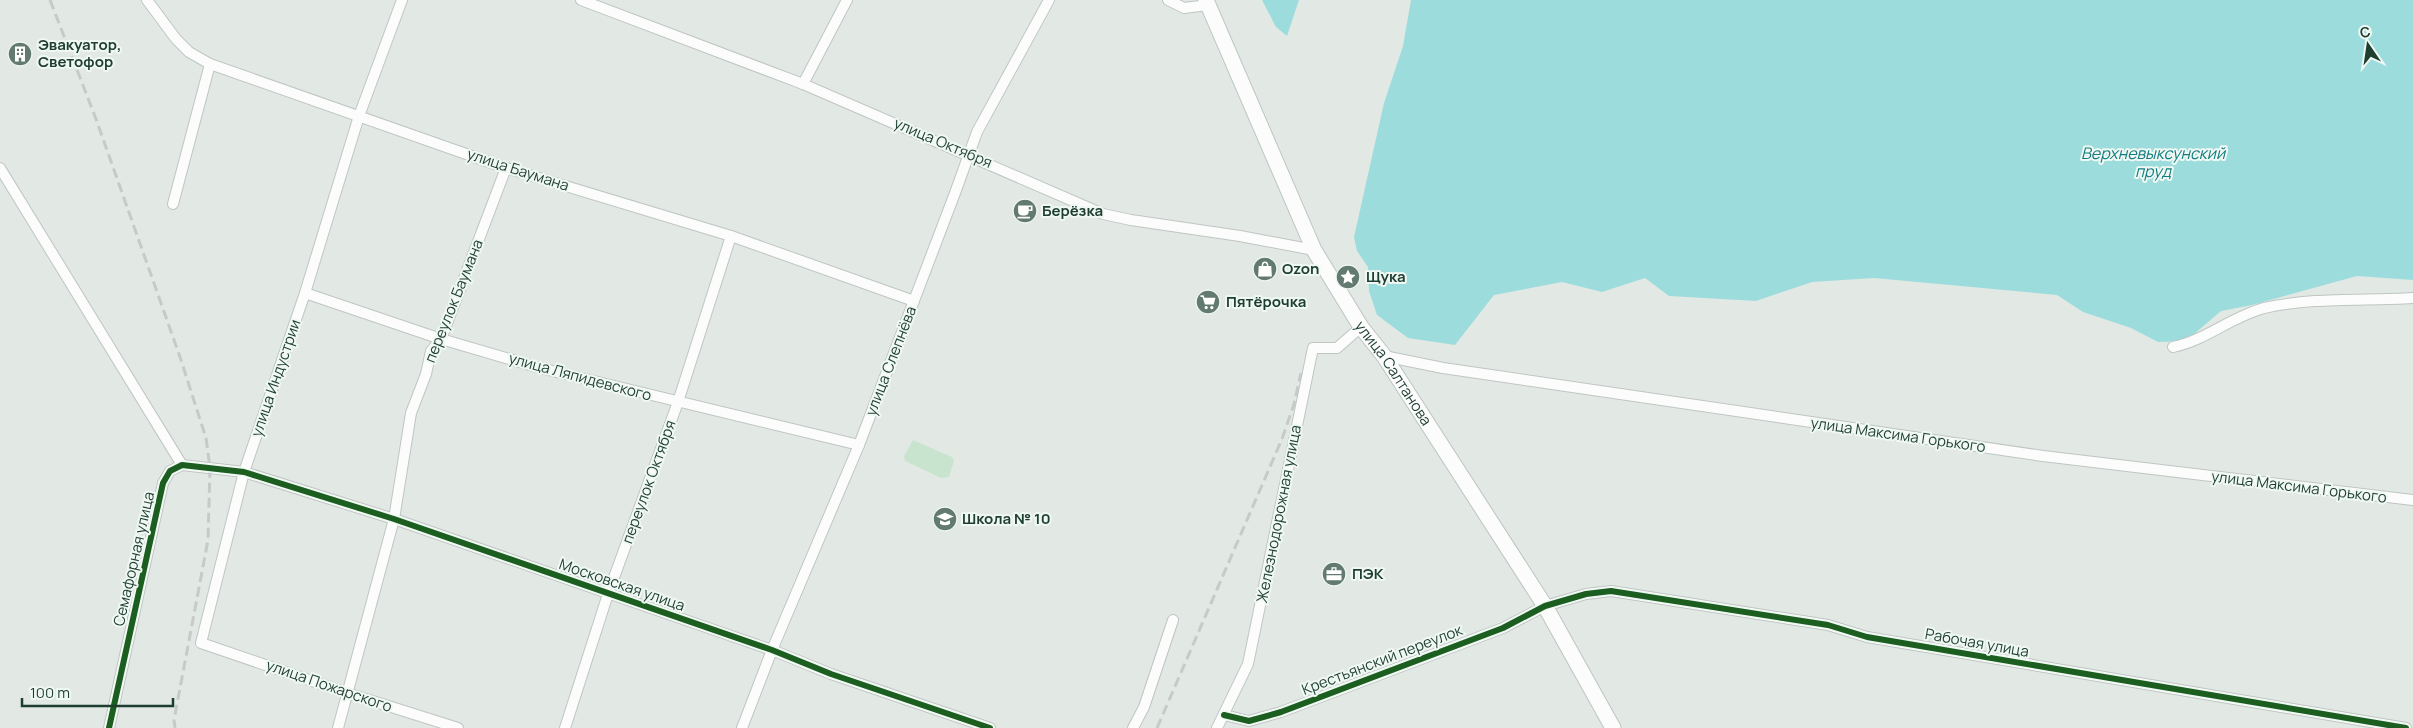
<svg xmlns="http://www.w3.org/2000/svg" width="2413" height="728" font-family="Manrope,sans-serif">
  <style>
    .green { fill: #c9e4ce }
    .water { fill: #9ddcdc }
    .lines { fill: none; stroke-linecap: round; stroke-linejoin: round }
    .minor-casing { stroke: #bfc6c2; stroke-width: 12 }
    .secondary-casing { stroke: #bbc5c1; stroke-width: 17 }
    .minor { stroke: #fbfcfb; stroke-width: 10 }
    .secondary { stroke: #fbfcfb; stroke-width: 15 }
    .rail { stroke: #c6cac8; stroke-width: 3; stroke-dasharray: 10 5; stroke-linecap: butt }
    .cycleway-casing { stroke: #f0f8f3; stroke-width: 9 }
    .cycleway { stroke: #1b5e20; stroke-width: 6 }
    .labels { text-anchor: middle; stroke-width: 4; stroke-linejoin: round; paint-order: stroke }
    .poi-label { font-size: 15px; font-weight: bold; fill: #1e3e31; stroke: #f0f8f3; text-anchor: start }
    .street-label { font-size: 15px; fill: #1e3e31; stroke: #f0f8f3 }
    .water-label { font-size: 16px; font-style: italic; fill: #127d80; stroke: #f0f8f3 }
  </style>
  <rect width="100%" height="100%" fill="#e2e9e5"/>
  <path class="green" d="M913 440 952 457 954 461 949 477 941 478 905 461 904 456Z"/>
  <g class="water">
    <path d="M1262 0H1299L1287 36 1276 27Z"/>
    <path d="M1411 0H2413V280L2357 276 2252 305 2221 311 2186 341 2158 342 2131 328 2083 312 2057 295 1874 278 1812 282 1756 301 1669 296 1645 278 1602 292 1562 282 1494 295 1455 345 1408 338 1377 315 1369 291 1368 267 1357 251 1354 237 1384 103 1403 46Z"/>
  </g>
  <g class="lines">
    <g class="minor-casing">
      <g id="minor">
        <path d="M147 0 176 39 189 52 210 64 506 168 731 236 914 301"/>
        <path d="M402 0 359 116 305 293 244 472 201 643 347 693 458 728"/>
        <path d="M581 0 803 84 1103 214 1131 220 1240 236 1314 250"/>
        <path d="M1168 0 1184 8 1208 5"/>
        <path d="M803 84 847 0"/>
        <path d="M0 168 182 465"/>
        <path d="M173 204 210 64"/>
        <path d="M305 293 441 339 540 368 859 445"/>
        <path d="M2173 347C2206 340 2231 317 2264 308 2313 297 2364 301 2413 298"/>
        <path d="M1384 356 1443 368 2043 456 2413 500"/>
        <path d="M1224 715 1249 721 1281 712 1503 628 1545 606 1586 594 1611 591 1828 625 1867 637 2406 728"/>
        <path d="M109 728 163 483 170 471 182 465 244 472 394 519 772 650 831 674 990 728"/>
        <path d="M338 728 394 519 411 413 426 374 431 351 441 339 506 168"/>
        <path d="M565 728 608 594 678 402 731 236"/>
        <path d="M742 728 772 650 859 445 955 193 977 132 1049 0"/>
        <path d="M1133 728 1144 707 1173 620"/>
        <path d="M1217 728 1248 664 1313 348H1337L1361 327"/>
      </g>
    </g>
    <g class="secondary-casing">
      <g id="secondary">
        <path id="s1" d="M1206 0 1314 250 1361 327 1384 356 1545 606 1613 728"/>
      </g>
    </g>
    <use href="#minor" class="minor"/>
    <use href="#secondary" class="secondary"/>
    <g class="rail">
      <path d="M50 0 96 119 180 357 206 438 210 468 208 540 174 720 175 728"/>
      <path d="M1157 728 1282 439 1294 404 1301 373"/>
    </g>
    <g class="cycleway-casing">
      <g id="cycleway">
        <path d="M1224 715 1249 721 1281 712 1503 628 1545 606 1586 594 1611 591 1828 625 1867 637 2406 728"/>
        <path d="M109 728 163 483 170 471 182 465 244 472 394 519 772 650 831 674 990 728"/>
      </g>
    </g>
    <use href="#cycleway" class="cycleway"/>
  </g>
  <defs>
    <g id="building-disc" transform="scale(1.25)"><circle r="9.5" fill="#637a70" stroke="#f0f8f3"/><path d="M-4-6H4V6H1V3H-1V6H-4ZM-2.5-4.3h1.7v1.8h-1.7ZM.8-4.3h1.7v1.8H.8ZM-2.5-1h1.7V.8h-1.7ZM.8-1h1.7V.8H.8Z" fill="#fff"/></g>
    <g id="cafe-disc" transform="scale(1.25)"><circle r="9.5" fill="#637a70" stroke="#f0f8f3"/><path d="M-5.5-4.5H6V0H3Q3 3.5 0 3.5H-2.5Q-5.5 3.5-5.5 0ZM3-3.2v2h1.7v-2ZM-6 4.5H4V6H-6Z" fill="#fff"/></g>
    <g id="shop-disc" transform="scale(1.25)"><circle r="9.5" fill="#637a70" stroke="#f0f8f3"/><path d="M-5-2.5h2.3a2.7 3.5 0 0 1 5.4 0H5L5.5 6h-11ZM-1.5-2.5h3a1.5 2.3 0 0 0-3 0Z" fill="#fff"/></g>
    <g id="sight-disc" transform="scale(1.25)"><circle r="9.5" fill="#637a70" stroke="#f0f8f3"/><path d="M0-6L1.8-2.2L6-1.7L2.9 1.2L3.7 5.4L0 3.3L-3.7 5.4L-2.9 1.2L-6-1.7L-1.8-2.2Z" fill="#fff"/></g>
    <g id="supermarket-disc" transform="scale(1.25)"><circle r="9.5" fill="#637a70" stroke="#f0f8f3"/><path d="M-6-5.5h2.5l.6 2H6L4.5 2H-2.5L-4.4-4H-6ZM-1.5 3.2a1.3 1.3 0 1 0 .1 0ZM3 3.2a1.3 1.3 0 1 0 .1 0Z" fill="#fff"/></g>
    <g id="school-disc" transform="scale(1.25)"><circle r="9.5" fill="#637a70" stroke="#f0f8f3"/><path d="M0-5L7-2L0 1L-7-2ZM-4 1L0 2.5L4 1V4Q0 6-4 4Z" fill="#fff"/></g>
    <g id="office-disc" transform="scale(1.25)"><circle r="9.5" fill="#637a70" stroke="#f0f8f3"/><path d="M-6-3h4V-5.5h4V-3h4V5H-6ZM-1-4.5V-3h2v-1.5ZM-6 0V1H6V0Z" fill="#fff"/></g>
  </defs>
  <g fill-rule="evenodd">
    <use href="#building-disc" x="20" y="54"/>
    <use href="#cafe-disc" x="1025" y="211"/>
    <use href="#shop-disc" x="1265" y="269"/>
    <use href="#sight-disc" x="1348" y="277"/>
    <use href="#supermarket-disc" x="1208" y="302"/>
    <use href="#school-disc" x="945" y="519"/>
    <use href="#office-disc" x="1334" y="574"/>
  </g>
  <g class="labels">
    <g class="poi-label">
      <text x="38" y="50">Эвакуатор,<tspan x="38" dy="17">Светофор</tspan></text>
      <text x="1042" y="216">Берёзка</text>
      <text x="1282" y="274">Ozon</text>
      <text x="1366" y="282">Щука</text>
      <text x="1226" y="307">Пятёрочка</text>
      <text x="962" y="524">Школа № 10</text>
      <text x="1352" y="579">ПЭК</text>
    </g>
    <g class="street-label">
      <text transform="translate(943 143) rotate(23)" y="5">улица Октября</text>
      <text transform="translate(518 170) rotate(18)" y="5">улица Баумана</text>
      <text transform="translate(454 301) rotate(-68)" y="5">переулок Баумана</text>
      <text transform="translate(891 361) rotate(-69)" y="5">улица Слепнёва</text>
      <text dy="5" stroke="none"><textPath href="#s1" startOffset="419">улица Салтанова</textPath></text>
      <text transform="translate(580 377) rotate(15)" y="5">улица Ляпидевского</text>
      <text transform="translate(276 378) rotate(-71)" y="5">улица Индустрии</text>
      <text transform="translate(1898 435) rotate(8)" y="5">улица Максима Горького</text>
      <text transform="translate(649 482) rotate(-70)" y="5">переулок Октября</text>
      <text transform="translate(2299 487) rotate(7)" y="5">улица Максима Горького</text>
      <text transform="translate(1279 514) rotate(-79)" y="5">Железнодорожная улица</text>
      <text transform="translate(134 559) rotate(-77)" y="5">Семафорная улица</text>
      <text transform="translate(622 585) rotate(19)" y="5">Московская улица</text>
      <text transform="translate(1977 643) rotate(10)" y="5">Рабочая улица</text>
      <text transform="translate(1382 660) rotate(-21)" y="5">Крестьянский переулок</text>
      <text transform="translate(329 686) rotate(19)" y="5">улица Пожарского</text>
    </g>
    <g class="water-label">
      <text x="2153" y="159">Верхневыксунский<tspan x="2153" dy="18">пруд</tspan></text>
    </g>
  </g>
  <g transform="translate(2368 45) rotate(347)" stroke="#f0f8f3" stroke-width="4" paint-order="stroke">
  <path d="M0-4L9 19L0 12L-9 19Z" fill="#1e3e31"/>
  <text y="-8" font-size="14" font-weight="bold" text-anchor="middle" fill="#1e3e31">С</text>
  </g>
  <path d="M22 698v8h151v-8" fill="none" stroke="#1e3e31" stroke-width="2.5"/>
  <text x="30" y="698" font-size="15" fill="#1e3e31" stroke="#f0f8f3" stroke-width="4" paint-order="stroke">100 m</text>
</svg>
